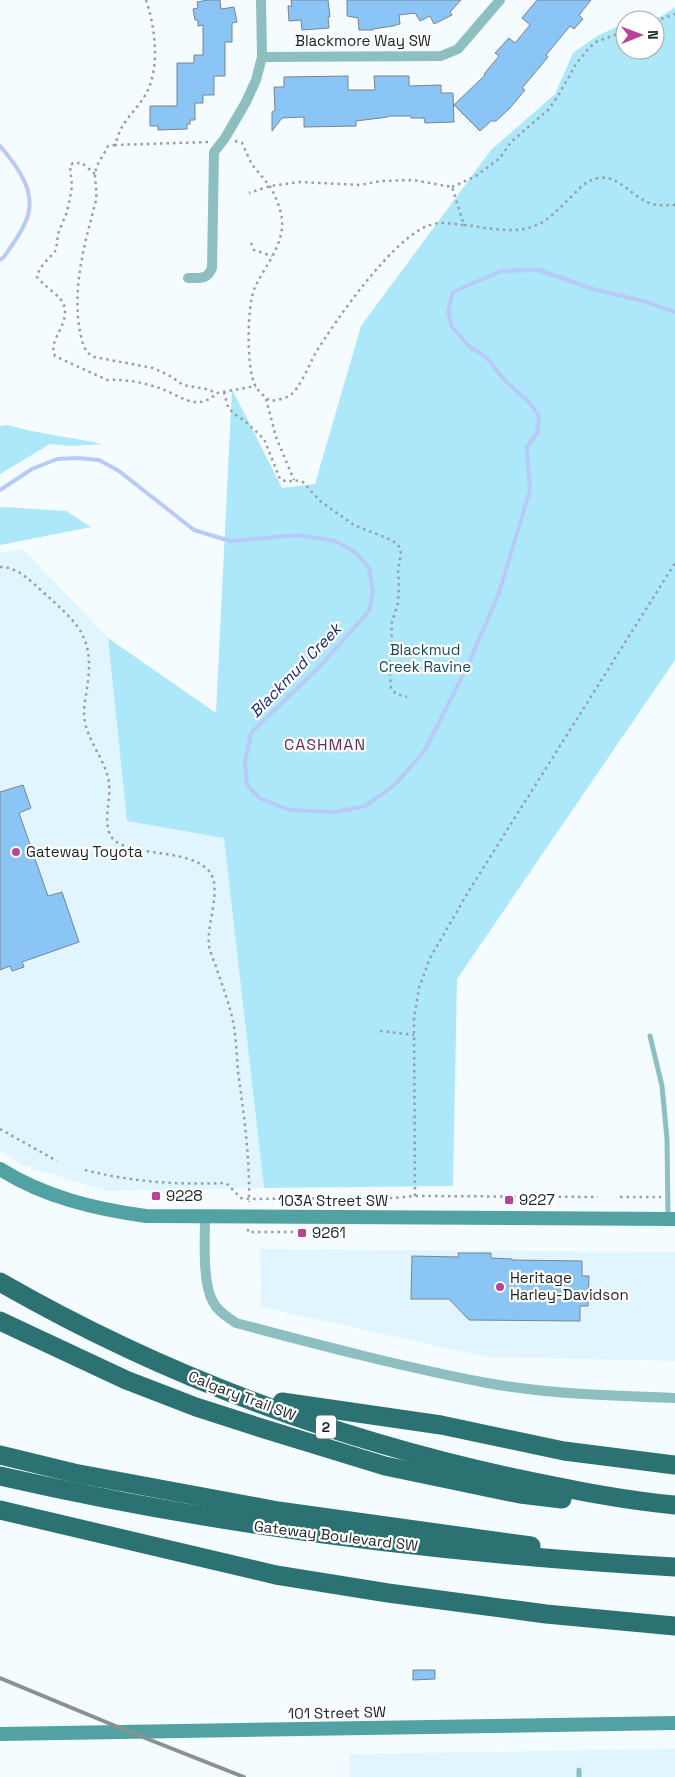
<svg xmlns="http://www.w3.org/2000/svg" width="675" height="1777" font-family="'Space Grotesk',sans-serif">
  <style>
    .built { fill: #e0f5fd }
    .green { fill: #ade7fa }
    .lines { fill: none; stroke-linecap: round; stroke-linejoin: round }
    .stream { stroke: #b8caf9; stroke-width: 4 }
    .building { fill: #8ac5f5; stroke: #78848f }
    .path { stroke: #989fa2; stroke-width: 2.5; stroke-dasharray: 2.5 4; stroke-linecap: butt }
    .lane { stroke: #8ebfc0; stroke-width: 5 }
    .street { stroke: #8ebfc0; stroke-width: 10 }
    .secondary { stroke: #52a2a3; stroke-width: 14 }
    .highway { stroke: #2c7273; stroke-width: 19 }
    .rail { stroke: #8a9193; stroke-width: 4 }
    .poi-dot { fill: #b8439a; stroke: #fff; stroke-width: 2 }
    .labels { text-anchor: middle; stroke-width: 4.5; stroke-linejoin: round; paint-order: stroke }
    .shield { fill: #fff; stroke: #5f6466; stroke-width: 1 }
    .shield-label { font-size: 14px; font-weight: bold; fill: #1b2224 }
    .street-label { font-size: 15px; fill: #1b2224; stroke: #fff }
    .park-label { font-size: 15px; fill: #184b59; stroke: #fff }
    .poi-label { font-size: 15px; fill: #1b2224; stroke: #fff; text-anchor: start }
    .water-label { font-size: 16px; font-style: italic; fill: #17277d; stroke: #fff }
    .neighbourhood-label { font-size: 16px; letter-spacing: 1px; fill: #672d56; stroke: #fff }
  </style>
  <rect width="100%" height="100%" fill="#f5fcff"/>
  <g class="built">
    <path d="M23 549 108 638 127 821 224 838 264 1188 107 1191 22 1165 0 1150V553Z"/>
    <path d="M260 1249 675 1252V1361L487 1357 261 1307Z"/>
    <path d="M675 1749V1777H350L349 1754Z"/>
  </g>
  <g class="green">
    <path d="M675 7V660L457 979 453 1186 264 1188 224 838 127 821 108 638 216 713 232 389 282 488 315 484 361 326 491 150 555 94 573 53 597 36 625 23V50H655V20H632L660 17Z"/>
    <path d="M7 425C38 434 70 437 102 444L71 446 50 444 0 474V426Z"/>
    <path d="M3 507 66 511 91 527 0 545V508Z"/>
  </g>
  <g class="lines">
    <g class="stream">
      <path d="M0 146C18 167 39 194 25 223 20 235 11 246 4 257L0 260"/>
      <path d="M0 490 32 469 57 459 77 458 99 460 119 471 194 530 230 541 298 535 335 541 355 552 369 568 373 592 369 611 321 665 251 733 245 762 247 785 259 798 290 810 335 812 365 806 396 784 425 750 467 667 499 593 530 490 527 447 537 433 539 416 528 401 505 381 486 357 470 347 452 327 448 312 453 292 501 271 539 270 593 289 647 302 675 312"/>
    </g>
  </g>
  <g class="building">
    <path d="M208 0H220L221 9 234 7 237 22 232 23V42H225V76H214V95H203V103H195V120H190V124H187V129L158 130V126H150V106H177V63H194V55H203V25L198 26V20H195L193 9 198 8 197 2Z"/>
    <path d="M291 0H328L330 17H328L329 28 302 30 301 20 289 21 288 6H292Z"/>
    <path d="M347 0H461L450 12 452 15 434 24 430 16 420 21 415 13 399 15 400 24 393 26 373 29V30H359L358 18 347 16Z"/>
    <path d="M537 0H591L579 15 583 19 574 29 570 26 546 55 548 57 522 88 525 90 510 108 496 121H491L480 131 454 105 485 75 484 74 499 56 495 53 509 38 515 43 530 25 522 18Z"/>
    <path d="M348 76V90H375L374 76H409V86L441 85V93H453L454 122 425 123 424 118H411V116H388V117L356 121V126L304 127V117L282 118 272 131V112L275 110 274 87H284V77Z"/>
    <path d="M23 785 31 808 19 813 48 896 62 892 79 942 22 962 24 967 12 971 10 966 0 970V792Z"/>
    <path d="M458 1253H491V1258L512 1259V1260L582 1261V1276H589L588 1306H580V1321L469 1320 449 1299H411L412 1256 459 1257Z"/>
    <path d="M413 1670H435V1679L413 1680Z"/>
  </g>
  <g class="lines">
    <g class="path">
      <path d="M146 0C155 26 160 66 147 92 141 104 129 115 122 127 119 132 117 139 115 145L208 142"/>
      <path d="M655 21 675 14"/>
      <path d="M235 141 242 143C246 151 249 160 254 167 259 173 264 179 269 185 275 194 281 209 282 220 284 245 265 266 255 287 247 304 246 367 255 385 258 391 264 397 271 401 277 400 284 399 289 396 300 389 309 365 315 354 335 321 394 236 430 225 441 221 453 224 464 225L452 187 413 180 381 181 360 185 300 182 270 186 249 193"/>
      <path d="M115 145 108 146C104 155 96 164 95 174 95 184 98 194 95 204 84 246 72 288 80 332 82 341 84 353 94 357L153 368 172 377 183 385 206 389 217 393 256 386"/>
      <path d="M95 174 82 163H73L70 166 72 186 70 198 67 212 58 234 56 250C50 258 39 266 37 277 43 285 59 295 63 303 72 324 47 339 55 356L107 380C124 379 141 382 156 387 178 393 196 414 217 393"/>
      <path d="M452 187 476 176 500 158 511 142 548 110 558 96 576 64 589 48 596 42 625 31"/>
      <path d="M464 225C492 228 521 237 546 220 555 213 563 205 571 197 580 188 586 180 599 178 619 175 631 196 649 203 657 206 666 205 675 205"/>
      <path d="M251 243 254 250 272 256"/>
      <path d="M224 392 228 407 233 413 246 422 264 439 280 479 288 482 294 480 303 482 320 501 354 525 389 539 396 543 400 548 401 554 398 569 399 586 398 603 392 622 391 654 389 662 391 688 396 694 407 697"/>
      <path d="M266 399 276 437 294 480"/>
      <path d="M0 567C18 567 29 580 42 591 73 620 94 633 88 680 87 694 82 709 85 722 89 743 106 761 109 783 111 799 104 817 109 832 118 860 186 845 209 871 223 887 206 925 209 945 210 953 214 960 216 967 223 987 230 1006 234 1026 236 1041 237 1057 238 1072 244 1115 250 1158 249 1202"/>
      <path d="M380 1031 414 1035"/>
      <path d="M0 1129 57 1161"/>
      <path d="M85 1170C132 1182 178 1185 226 1183L241 1198 249 1199 394 1198 415 1196 598 1197"/>
      <path d="M415 1196 414 1018 419 988 430 958 470 889 675 563"/>
      <path d="M620 1197H661"/>
      <path d="M248 1229V1232H298"/>
    </g>
    <g class="lane">
      <path d="M650 1036 662 1086 667 1139 668 1218"/>
      <path d="M579 1770V1777"/>
    </g>
    <g class="street">
      <path d="M262 57 441 56 458 49 500 0"/>
      <path d="M188 278C200 278 207 280 212 268L214 152 225 138 246 102 256 80 262 57 261 0"/>
      <path d="M205 1216C205 1239 202 1283 213 1302 218 1312 228 1317 236 1323 319 1345 403 1367 487 1383 548 1394 612 1396 675 1398"/>
    </g>
    <g class="secondary">
      <path d="M0 1169C44 1197 95 1209 146 1216L675 1219"/>
      <path d="M0 1734 675 1723"/>
    </g>
    <g class="highway">
      <path d="M0 1282C160 1374 334 1439 515 1478 568 1489 621 1500 675 1505"/>
      <path d="M0 1321 126 1380 196 1407 255 1426 385 1466 520 1494 562 1499"/>
      <path d="M282 1402 441 1425 564 1451 675 1465"/>
      <path d="M0 1455 74 1473 278 1511 531 1546"/>
      <path d="M0 1476C222 1527 448 1554 675 1567"/>
      <path d="M0 1510 276 1575 388 1593 546 1614 675 1626"/>
    </g>
    <path class="rail" d="M0 1678 130 1732 244 1777"/>
  </g>
  <g class="poi-dot">
    <circle cx="16" cy="852" r="5"/>
    <rect x="151" y="1191" width="10" height="10" rx="2.5"/>
    <rect x="504" y="1195" width="10" height="10" rx="2.5"/>
    <rect x="297" y="1228" width="10" height="10" rx="2.5"/>
    <circle cx="500" cy="1287" r="5"/>
  </g>
  <g class="labels">
    <rect class="shield" x="316" y="1415.5" width="20" height="23" rx="4"/>
    <g class="shield-label">
      <text x="326" y="1432">2</text>
    </g>
    <g class="street-label">
      <text x="363" y="46">Blackmore Way SW</text>
      <text x="333" y="1206">103A Street SW</text>
      <text transform="translate(242 1396) rotate(21)" y="5">Calgary Trail SW</text>
      <text transform="translate(336 1536) rotate(7)" y="5">Gateway Boulevard SW</text>
      <text transform="translate(337 1713) rotate(-1)" y="5">101 Street SW</text>
    </g>
    <g class="park-label">
      <text x="425" y="655">Blackmud<tspan x="425" dy="17">Creek Ravine</tspan></text>
    </g>
    <g class="poi-label">
      <text x="26" y="857">Gateway Toyota</text>
      <text x="166" y="1201">9228</text>
      <text x="519" y="1205">9227</text>
      <text x="312" y="1238">9261</text>
      <text x="510" y="1283">Heritage<tspan x="510" dy="17">Harley-Davidson</tspan></text>
    </g>
    <g class="water-label">
      <text transform="translate(295 670) rotate(-46)" y="6">Blackmud Creek</text>
    </g>
    <g class="neighbourhood-label">
      <text x="325" y="750">CASHMAN</text>
    </g>
  </g>
  <g transform="translate(640 35) rotate(89)"><circle r="24" fill="#ffffff" stroke="#a4a7a7"/>
  <path d="M0-4L9 19L0 12L-9 19Z" fill="#b8439a"/>
  <text y="-8" font-size="14" font-weight="bold" text-anchor="middle" fill="#1b2224">N</text>
  </g>
</svg>
